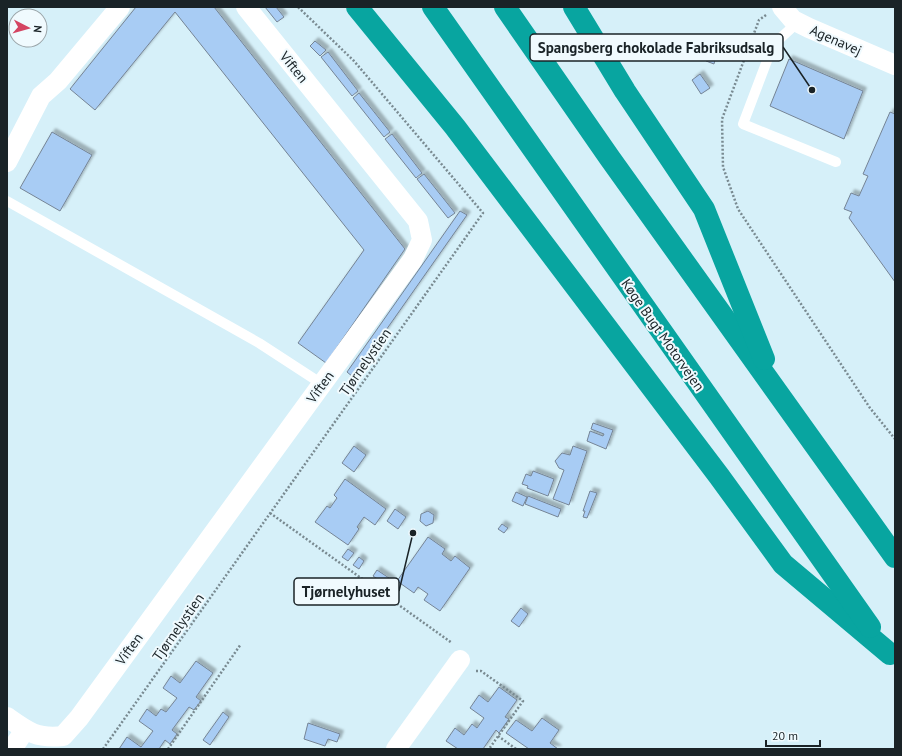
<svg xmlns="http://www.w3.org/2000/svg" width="902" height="756" font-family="'PT Sans',sans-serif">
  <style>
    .building { fill: #a8ccf4; stroke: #758495; filter: url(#shadow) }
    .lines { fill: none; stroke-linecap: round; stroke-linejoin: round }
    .path { stroke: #798a91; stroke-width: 2.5; stroke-dasharray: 2 2; stroke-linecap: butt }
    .lane { stroke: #fff; stroke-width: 10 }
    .street { stroke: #fff; stroke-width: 20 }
    .highway { stroke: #08a5a0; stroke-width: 22 }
    .labels { text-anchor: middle; stroke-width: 4; stroke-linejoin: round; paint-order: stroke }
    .street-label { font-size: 14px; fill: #1a2327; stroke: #f0fafe }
    .leader { fill: none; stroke: #1a2327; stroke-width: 1.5 }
    .callout-dot { fill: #1a2327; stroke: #f0fafe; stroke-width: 1.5 }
    .callout { fill: #f0fafe; stroke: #1a2327; stroke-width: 1.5 }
    .callout-label { font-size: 15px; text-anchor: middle; font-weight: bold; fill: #1a2327 }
  </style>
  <defs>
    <filter id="shadow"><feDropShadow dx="3.5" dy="-3.5" stdDeviation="1" flood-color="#0004"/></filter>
  </defs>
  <rect width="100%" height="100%" fill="#d6f0f9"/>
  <g class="building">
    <path d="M136 7H214L405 249 326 363 298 343 364 250 175 12 95 110 70 89Z"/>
    <path d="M265 7H276L284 17 277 22Z"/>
    <path d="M315 41 326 50 320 56 310 46Z"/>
    <path d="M328 52 358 91 352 96 321 57Z"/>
    <path d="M709 54 716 56 714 64 706 61Z"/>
    <path d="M789 59 863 91 844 139 770 106Z"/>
    <path d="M700 74 710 88 701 94 692 80Z"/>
    <path d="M359 93 390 132 384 137 353 98Z"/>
    <path d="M890 112 895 114V282L849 218 852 212 844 209 851 193 859 196 868 176 863 174Z"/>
    <path d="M52 132 92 155 60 211 20 188Z"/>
    <path d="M392 134 422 173 416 178 385 139Z"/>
    <path d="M424 174 455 213 448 218 417 179Z"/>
    <path d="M460 211 467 215 353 377 347 372Z"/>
    <path d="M593 423 613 430 606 449 587 441 590 431 603 436 604 434 591 429Z"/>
    <path d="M354 446 366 455 354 472 342 463Z"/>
    <path d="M573 446 587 451 569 505 553 499 564 470 559 468 555 461 562 453 570 455Z"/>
    <path d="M533 471 554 479 548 496 527 488 528 486 522 484 526 474 531 476Z"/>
    <path d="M345 479 386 509 375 525 364 517 357 527 359 529 348 545 315 522 327 506 330 508 337 498 334 495Z"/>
    <path d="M590 491 597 493 587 518 583 517 585 511H583Z"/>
    <path d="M516 492 527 497 523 506 512 501Z"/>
    <path d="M528 496 561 509 558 517 525 504Z"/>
    <path d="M395 509 406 517 398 529 387 521Z"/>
    <path d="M428 511 434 515 433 523 426 526 420 521 421 514Z"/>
    <path d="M502 524 508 528 504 533 498 529Z"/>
    <path d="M428 537 445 549 442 554 451 561 455 556 470 568 440 611 424 600 428 594 418 587 414 593 397 581Z"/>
    <path d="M348 549 354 553 348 561 342 557Z"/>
    <path d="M359 557 364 561 359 569 353 565Z"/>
    <path d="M377 570 392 580 388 586 373 576Z"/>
    <path d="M521 608 528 614 519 627 511 621Z"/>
    <path d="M196 661 213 673 196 697 201 701 194 710 189 707 172 730 177 734 170 744 165 740 159 749H119L127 737 141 747 153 731 139 721 147 709 156 716 161 709 166 712 177 698 163 688 171 676 180 683Z"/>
    <path d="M499 687 517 700 505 717 509 719 499 733 496 730 483 749H458L446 741 455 728 464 735 472 724 477 728 484 718 470 708 479 695 488 702Z"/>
    <path d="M223 712 229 717 210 745 203 740Z"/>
    <path d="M542 718 559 730 550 743 558 749H529L506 733 516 720 532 731Z"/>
    <path d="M308 723 340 734 337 742 328 739 325 746 304 739Z"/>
  </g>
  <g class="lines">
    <g class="path">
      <path d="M766 15 759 20 722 119 723 167 738 209 870 408 895 439"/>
      <path d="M270 513 452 643"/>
      <path d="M476 671H481L523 701 489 749"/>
      <path d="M498 736 516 749"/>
      <path d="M103 749 483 213 354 61 298 7"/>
      <path d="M168 749 241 644"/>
    </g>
    <g class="lane">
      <path d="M798 22 773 45 743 124 836 162"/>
      <path d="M7 201 259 343 322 384"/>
    </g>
    <g class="street">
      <path d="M782 7 793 20 809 28 895 65"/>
      <path d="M7 162 41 96 58 81 120 7"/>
      <path d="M7 717C28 732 37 739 63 736L79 718 413 259 422 240 418 221 246 7"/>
      <path d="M12 749 25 730"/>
      <path d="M396 749 460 660"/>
    </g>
    <g class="highway">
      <path d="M357 7 455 127 719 476 783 564 890 654"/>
      <path d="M433 7 870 627"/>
      <path d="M505 7 609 157 895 557"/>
      <path d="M574 7 625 91 704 209 764 359"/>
    </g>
  </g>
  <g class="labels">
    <g class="street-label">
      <text transform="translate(836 40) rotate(24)" y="5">Agenavej</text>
      <text transform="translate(294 67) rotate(51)" y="5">Viften</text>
      <text transform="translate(663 335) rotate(55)" y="5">Køge Bugt Motorvejen</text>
      <text transform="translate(365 362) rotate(-55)" y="5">Tjørnelystien</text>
      <text transform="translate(320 387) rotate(-54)" y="5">Viften</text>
      <text transform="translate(178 627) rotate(-55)" y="5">Tjørnelystien</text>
      <text transform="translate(129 649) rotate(-54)" y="5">Viften</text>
    </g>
  </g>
  <path class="leader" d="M812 90L783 47M413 533L399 591"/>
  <g class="callout-dot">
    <circle cx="812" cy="90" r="4"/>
    <circle cx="413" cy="533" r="4"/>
  </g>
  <g class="callout">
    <rect x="530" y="34" width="253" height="27" rx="4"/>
    <rect x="294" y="578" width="105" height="27" rx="4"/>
  </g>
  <g class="callout-label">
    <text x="656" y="53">Spangsberg chokolade Fabriksudsalg</text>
    <text x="346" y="597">Tjørnelyhuset</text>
  </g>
  <rect width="902" height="756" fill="none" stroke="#1a2327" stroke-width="16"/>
  <g transform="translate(28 28) rotate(96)"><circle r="19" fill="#f0fafe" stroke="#9aa4a8"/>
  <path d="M0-3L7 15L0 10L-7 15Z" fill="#d44462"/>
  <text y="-6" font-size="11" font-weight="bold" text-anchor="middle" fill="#1a2327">N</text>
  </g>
  <path d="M766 740v6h54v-6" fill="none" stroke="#1a2327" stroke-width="2"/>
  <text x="772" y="740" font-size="12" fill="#1a2327" stroke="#f0fafe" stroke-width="3" paint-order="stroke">20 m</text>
</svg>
